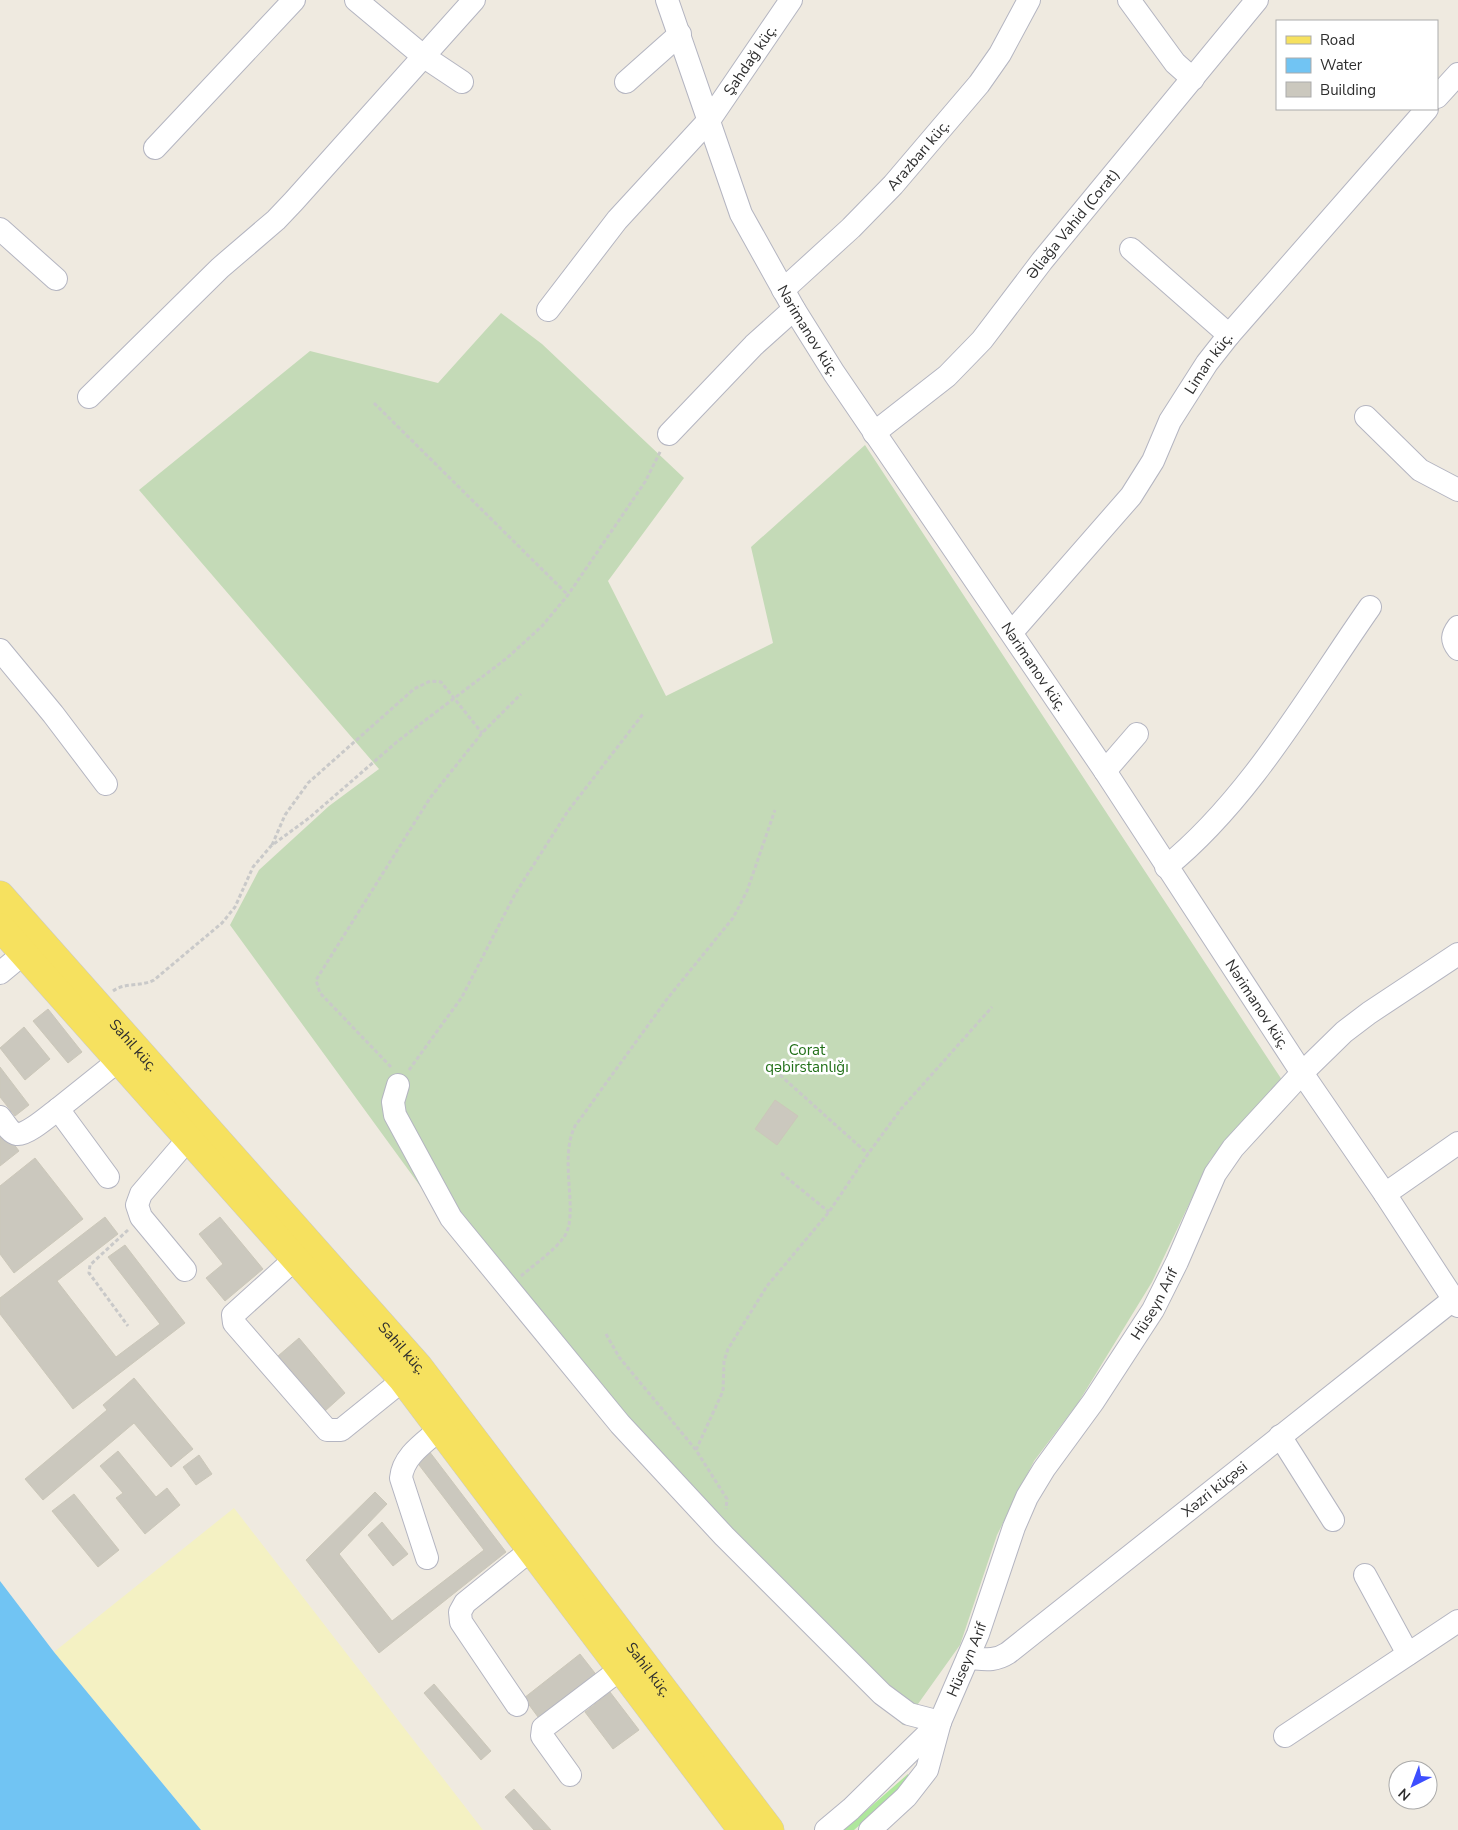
<svg xmlns="http://www.w3.org/2000/svg" width="1458" height="1830" font-family="'Nunito Sans',sans-serif">
  <style>
    .green { fill: #aee79c }
    .sand { fill: #f4f1c3 }
    .cemetery { fill: #c4dab7 }
    .water { fill: #71c4f3 }
    .building { fill: #cbc8be; stroke: #cbc7b9 }
    .lines { fill: none; stroke-linecap: round; stroke-linejoin: round }
    .minor-casing { stroke: #b4b5c1; stroke-width: 24 }
    .major-casing { stroke: #c9c9c9; stroke-width: 29 }
    .path { stroke: #c9c9c9; stroke-width: 3; stroke-dasharray: 4 2.5; stroke-linecap: butt }
    .minor { stroke: #fff; stroke-width: 22 }
    .major { stroke: #f6e15f; stroke-width: 28 }
    .labels { text-anchor: middle; stroke-width: 5; stroke-linejoin: round; paint-order: stroke }
    .street-label { font-size: 15px; fill: #2e2e2e; stroke: #fff }
    .park-label { font-size: 15px; fill: #227019; stroke: #fff }
  </style>
  <rect width="100%" height="100%" fill="#efeae0"/>
  <path class="green" d="M908 1774 909 1781 854 1830H844Z"/>
  <path class="sand" d="M234 1508 483 1830H201L54 1652Z"/>
  <path class="cemetery" d="M501 313 542 344 684 478 608 581 666 696 773 643 751 547 865 445 1284 1083 1248 1116 1210 1160 1152 1282 1078 1403 1034 1461 997 1535 960 1645 903 1725 671 1491 482 1271 230 925 259 870 329 806 379 769 139 490 310 351 438 383Z"/>
  <path class="water" d="M0 1581 54 1652 201 1830H0Z"/>
  <g class="building">
    <path d="M48 1009 82 1052 68 1063 33 1021Z"/>
    <path d="M24 1027 50 1059 25 1080 0 1048Z"/>
    <path d="M0 1067 29 1105 15 1116 0 1097Z"/>
    <path d="M775 1100 798 1116 777 1145 755 1129Z"/>
    <path d="M0 1126 19 1151 0 1166Z"/>
    <path d="M35 1158 83 1219 14 1273 0 1254V1186Z"/>
    <path d="M105 1217 118 1234 57 1281 116 1357 160 1324 108 1257 125 1245 185 1323 73 1409 0 1314V1298Z"/>
    <path d="M220 1217 263 1269 225 1301 206 1278 223 1264 199 1234Z"/>
    <path d="M299 1338 345 1393 325 1411 278 1356Z"/>
    <path d="M134 1378 193 1449 171 1467 134 1423 43 1500 25 1479 107 1410 103 1405Z"/>
    <path d="M118 1451 156 1497 167 1488 180 1505 145 1534 116 1498 123 1493 100 1466Z"/>
    <path d="M429 1451 506 1552 379 1653 306 1560 375 1492 387 1504 339 1554 392 1621 484 1550 416 1461Z"/>
    <path d="M199 1455 212 1474 196 1485 183 1467Z"/>
    <path d="M74 1494 119 1550 98 1567 52 1511Z"/>
    <path d="M382 1522 408 1554 393 1566 368 1535Z"/>
    <path d="M580 1654 598 1677 541 1721 524 1698Z"/>
    <path d="M434 1684 491 1751 481 1760 424 1693Z"/>
    <path d="M610 1692 639 1730 613 1749 585 1712Z"/>
    <path d="M514 1789 551 1830H534L505 1797Z"/>
  </g>
  <g class="lines">
    <g class="minor-casing">
      <g id="minor">
        <path d="M356 0 423 56 462 82"/>
        <path id="s1" d="M667 0 741 214 794 309 834 373 1105 771 1302 1073 1385 1194 1458 1306"/>
        <path d="M1129 0 1175 63 1193 79"/>
        <path d="M626 82 680 34"/>
        <path d="M1437 97 1458 74"/>
        <path d="M155 148 294 0"/>
        <path d="M0 229 56 279"/>
        <path d="M1131 249 1229 335"/>
        <path id="s2" d="M783 290 851 228 893 185 979 84 1000 54 1029 0"/>
        <path id="s3" d="M548 310 617 220 710 119 791 0"/>
        <path d="M89 397 220 268 276 220 294 201 474 0"/>
        <path d="M1366 417 1420 470 1458 490"/>
        <path id="s4" d="M874 433 947 376 982 340 1042 261 1257 0"/>
        <path d="M669 434 754 345 794 309"/>
        <path d="M1458 627C1452 635 1451 640 1458 649"/>
        <path id="s5" d="M1012 632 1131 496 1153 461 1170 421 1207 363 1229 335 1427 109"/>
        <path d="M0 650 53 714 106 784"/>
        <path d="M1105 771 1137 734"/>
        <path d="M1166 867C1250 799 1309 694 1370 607"/>
        <path d="M0 973 23 954"/>
        <path d="M398 1085 393 1102 395 1115 451 1218 620 1424 724 1536 882 1694 909 1714 940 1722"/>
        <path d="M0 1117C4 1122 10 1133 17 1134 26 1136 50 1115 58 1109"/>
        <path d="M108 1177 58 1109 118 1061"/>
        <path d="M1385 1194 1458 1143"/>
        <path d="M296 1258 233 1315 234 1323 327 1430H341L403 1380"/>
        <path d="M185 1270 141 1217 137 1205 141 1194 189 1138"/>
        <path d="M1280 1436 1333 1520"/>
        <path d="M427 1558 401 1478C403 1456 424 1443 440 1429"/>
        <path d="M1365 1575 1408 1654"/>
        <path id="s6" d="M968 1658C984 1659 994 1662 1008 1653L1454 1299"/>
        <path d="M517 1705 461 1622 460 1612 465 1603 532 1549"/>
        <path d="M1285 1736 1458 1621"/>
        <path d="M570 1775 542 1736 543 1728 622 1668"/>
        <path d="M826 1830 851 1809 940 1722"/>
        <path id="s7" d="M870 1830 906 1797 927 1770 940 1722 978 1634 1014 1527 1027 1497 1044 1469 1093 1402 1153 1310 1177 1262 1215 1174 1233 1148 1302 1073 1344 1032 1369 1013 1458 954"/>
      </g>
    </g>
    <g class="major-casing">
      <g id="major">
        <path id="s8" d="M0 895 419 1367 770 1830"/>
        <path d="M0 927 403 1380 742 1830"/>
      </g>
    </g>
    <g class="path">
      <path d="M374 403 568 595"/>
      <path d="M272 845 285 815 308 783 414 689 430 681 441 682 482 733"/>
      <path d="M113 991C125 982 141 987 154 980L222 923 235 907 253 867 271 846 309 818 398 741 507 658 542 626 568 595 645 482 661 450"/>
      <path d="M391 1067 320 993 316 980 430 798 482 733 521 694"/>
      <path d="M409 1070 462 997 515 894 568 811 643 714"/>
      <path d="M780 1075 868 1154"/>
      <path d="M781 1173 829 1212"/>
      <path d="M128 1230 90 1265 89 1273 128 1326"/>
      <path d="M521 1276C535 1264 554 1251 564 1237 580 1214 558 1160 575 1126L667 999 733 918 747 891 775 810"/>
      <path d="M606 1334 619 1357 696 1450 727 1499 726 1509"/>
      <path d="M696 1450 723 1391 724 1361 728 1349 767 1286 829 1212 868 1154 901 1109 992 1007"/>
    </g>
    <use href="#minor" class="minor"/>
    <use href="#major" class="major"/>
  </g>
  <g class="labels">
    <g class="street-label">
      <text dy="5" stroke="none"><textPath href="#s3" startOffset="322">Şahdağ küç.</textPath></text>
      <text dy="5" stroke="none"><textPath href="#s2" startOffset="191">Arazbarı küç.</textPath></text>
      <text dy="5" stroke="none"><textPath href="#s4" startOffset="290">Əliağa Vahid (Corat)</textPath></text>
      <text dy="5" stroke="none"><textPath href="#s1" startOffset="361">Nərimanov küç.</textPath></text>
      <text dy="5" stroke="none"><textPath href="#s5" startOffset="335">Liman küç.</textPath></text>
      <text dy="5" stroke="none"><textPath href="#s1" startOffset="766">Nərimanov küç.</textPath></text>
      <text dy="5" stroke="none"><textPath href="#s1" startOffset="1171">Nərimanov küç.</textPath></text>
      <text dy="5" stroke="none"><textPath href="#s8" startOffset="201">Sahil küç.</textPath></text>
      <text dy="5" stroke="none"><textPath href="#s7" startOffset="606">Hüseyn Arif</textPath></text>
      <text dy="5" stroke="none"><textPath href="#s8" startOffset="606">Sahil küç.</textPath></text>
      <text dy="5" stroke="none"><textPath href="#s6" startOffset="305">Xəzri küçəsi</textPath></text>
      <text dy="5" stroke="none"><textPath href="#s7" startOffset="201">Hüseyn Arif</textPath></text>
      <text dy="5" stroke="none"><textPath href="#s8" startOffset="1011">Sahil küç.</textPath></text>
    </g>
    <g class="park-label">
      <text x="807" y="1055">Corat<tspan x="807" dy="17">qəbirstanlığı</tspan></text>
    </g>
  </g>
  <rect x="1276" y="20" width="162" height="90" fill="#ffffff" stroke="#ababab"/>
  <rect x="1286" y="36" width="25" height="8" fill="#f6e15f" stroke="#ababab"/>
  <text x="1320" y="45" font-size="15" fill="#2e2e2e">Road</text>
  <rect x="1286" y="58" width="25" height="15" fill="#71c4f3" stroke="#ababab"/>
  <text x="1320" y="70" font-size="15" fill="#2e2e2e">Water</text>
  <rect x="1286" y="82" width="25" height="15" fill="#cbc8be" stroke="#ababab"/>
  <text x="1320" y="95" font-size="15" fill="#2e2e2e">Building</text>
  <g transform="translate(1413 1785) rotate(222)"><circle r="24" fill="#ffffff" stroke="#ababab"/>
  <path d="M0-4L9 19L0 12L-9 19Z" fill="#3d4eff"/>
  <text y="-8" font-size="14" font-weight="bold" text-anchor="middle" fill="#2e2e2e">N</text>
  </g>
</svg>
